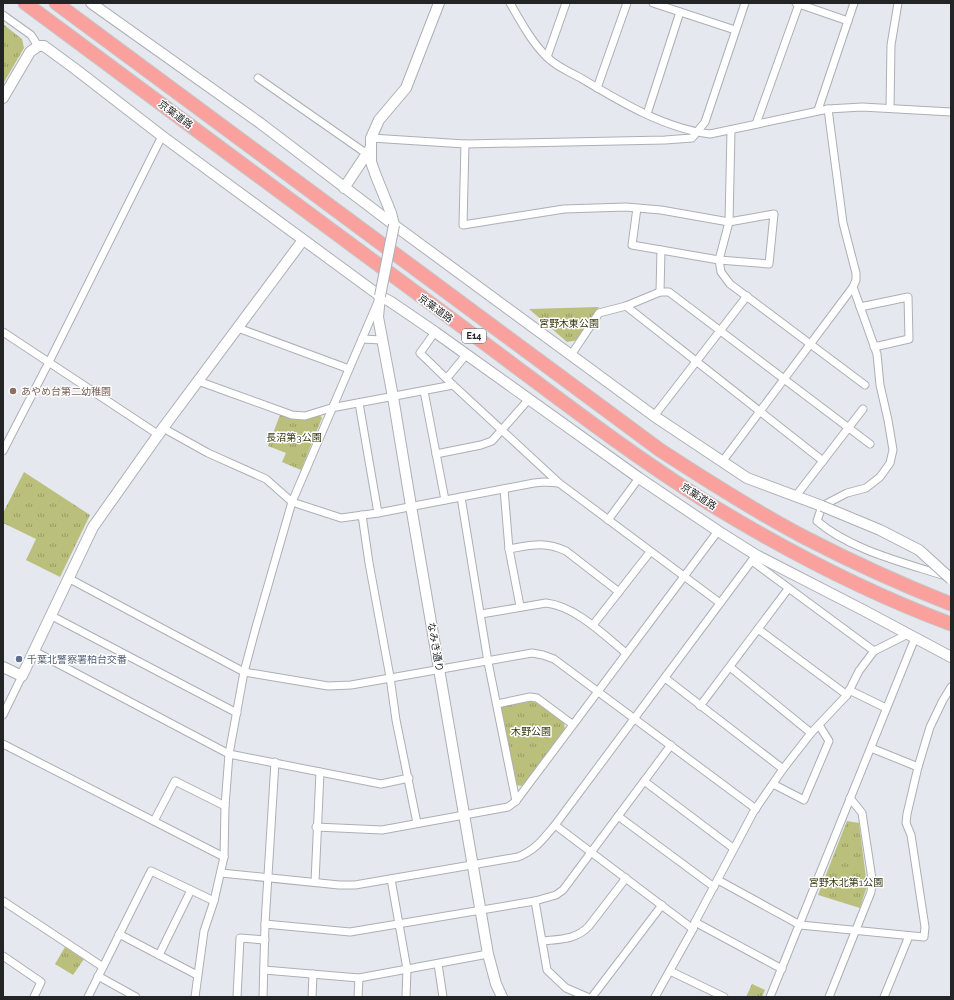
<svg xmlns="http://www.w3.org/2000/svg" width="954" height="1000" font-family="Raleway,'Noto Sans JP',sans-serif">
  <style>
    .grass { fill: url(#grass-tufts) }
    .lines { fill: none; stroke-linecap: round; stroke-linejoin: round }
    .street-casing { stroke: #acafb4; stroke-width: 9 }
    .secondary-casing { stroke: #acafb4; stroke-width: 12 }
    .highway-casing { stroke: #c6c6c7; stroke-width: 15 }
    .street { stroke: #fff; stroke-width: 7 }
    .secondary { stroke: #fff; stroke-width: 10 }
    .highway { stroke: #faa09d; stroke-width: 13 }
    .secondary-bridge-casing { stroke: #acafb4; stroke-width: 12; stroke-linecap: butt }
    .secondary-bridge { stroke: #fff; stroke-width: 10 }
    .education-dot { fill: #8d6e63; stroke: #fff; stroke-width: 1.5 }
    .service-dot { fill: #5c6f8a; stroke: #fff; stroke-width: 1.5 }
    .labels { text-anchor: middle; stroke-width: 3; stroke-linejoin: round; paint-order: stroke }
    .shield { fill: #fff; stroke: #656667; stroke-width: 1 }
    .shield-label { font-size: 9px; font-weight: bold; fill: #232426 }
    .street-label { font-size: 10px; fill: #232426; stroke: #fff }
    .park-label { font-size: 10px; fill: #32350a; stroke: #fff }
    .education-label { font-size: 10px; fill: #785e54; stroke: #fff; text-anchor: start }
    .service-label { font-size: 10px; fill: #4e5e75; stroke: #fff; text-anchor: start }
  </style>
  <defs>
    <pattern id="grass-tufts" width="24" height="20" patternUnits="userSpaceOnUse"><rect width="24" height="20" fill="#bac07b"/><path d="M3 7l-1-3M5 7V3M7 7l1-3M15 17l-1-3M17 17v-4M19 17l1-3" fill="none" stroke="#979c65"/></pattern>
  </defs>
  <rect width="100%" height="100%" fill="#e5e8ee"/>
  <g class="grass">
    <path d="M3 24 22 39 24 48 3 84Z"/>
    <path d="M599 307 579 340 567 342 529 309Z"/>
    <path d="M319 414 322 418 301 470 282 462 286 453 268 446 280 415 293 418Z"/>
    <path d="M24 472 90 515 60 577 26 560 36 539 3 523V513Z"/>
    <path d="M532 699 564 723 565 730 523 786 514 785 499 708 503 705Z"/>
    <path d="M847 821 859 823 867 886 860 908 818 895Z"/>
    <path d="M65 947 84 959 73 975 55 964Z"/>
    <path d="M752 984 765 990 762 997H746Z"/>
  </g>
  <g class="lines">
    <g class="street-casing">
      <g id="street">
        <path d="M510 3C521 22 532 43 548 58 556 66 569 72 579 77 619 101 663 128 710 134L828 109 862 107 951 112"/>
        <path d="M653 3 735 30"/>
        <path d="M796 3 848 21"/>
        <path d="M3 15 31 35 38 46"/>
        <path d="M547 57 566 3"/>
        <path d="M258 78 367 154"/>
        <path d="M597 88 627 3"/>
        <path d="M890 108 891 45 898 3"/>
        <path d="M828 109 843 223 856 273V280L853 287 877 354 880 385 888 420 893 450 890 463 880 477 866 488 847 493 822 506 817 521C851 550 902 562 945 576"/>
        <path d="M818 110 854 3"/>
        <path d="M647 114 680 12"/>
        <path d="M756 124 799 4"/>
        <path d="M731 130 729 222 719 260 721 272 730 284 865 385"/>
        <path d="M371 138 465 144 665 140 692 138 705 122 745 3"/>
        <path d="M465 144 463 225 564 209 626 207 661 210 729 222 774 214 769 264 719 260 632 245 637 208"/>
        <path d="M660 292 661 250"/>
        <path d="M626 306 823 461"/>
        <path d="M860 307 908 297 909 339 874 347"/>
        <path d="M238 328 349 369"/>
        <path d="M3 332 159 435"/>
        <path d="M435 332 420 353 453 385 559 483 720 603"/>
        <path d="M362 339 382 340"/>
        <path d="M571 355 599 313 626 306 660 292H669L870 444"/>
        <path d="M447 378 466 355"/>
        <path d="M198 381 292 415 305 416 331 408 453 385"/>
        <path d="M424 391 445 500"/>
        <path d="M359 403 378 513"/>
        <path d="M654 416 747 296"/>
        <path d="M163 428 208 453 266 479 292 502 341 518 378 513 534 483 544 482 559 483"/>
        <path d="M3 451 49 362 162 136"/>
        <path d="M436 454 481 445 492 441 529 399"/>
        <path d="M722 462 853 287"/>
        <path d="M504 489 509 549 520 606"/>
        <path d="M461 497 488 662 516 801"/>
        <path d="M795 497 863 409"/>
        <path d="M362 515 369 563 390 677 396 720 417 823"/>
        <path d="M608 520 639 478"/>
        <path d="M509 549C531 545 545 541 566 551L619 592"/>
        <path d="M752 561 874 651"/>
        <path d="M68 578 244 672 328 686 351 685 532 653 543 655 554 659 756 809"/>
        <path d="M481 614 546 603C575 606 604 635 626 653"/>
        <path d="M50 615 237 713"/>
        <path d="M593 625 650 552"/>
        <path d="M758 629 847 695"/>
        <path d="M34 651 229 754 381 784 409 778"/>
        <path d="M730 667 811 733"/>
        <path d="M665 678 783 769"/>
        <path d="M849 690 886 708"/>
        <path d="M497 704 530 697 537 698 572 724"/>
        <path d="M700 706 788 589"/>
        <path d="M3 715 22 676"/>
        <path d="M3 744 224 857"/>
        <path d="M871 748 918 767"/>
        <path d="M644 781 733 848"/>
        <path d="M773 784 804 800 829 741 819 725"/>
        <path d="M618 816 714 887"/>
        <path d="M154 821 175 781 225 806"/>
        <path d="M555 825 693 929"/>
        <path d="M316 827 382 830 508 807 516 801 718 531"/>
        <path d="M221 873 339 885H355L518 857C536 850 543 839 555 825L756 555"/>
        <path d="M391 879 407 969 406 997"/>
        <path d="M718 880 800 925 924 937 925 927 911 835 906 823 907 814 918 767 930 727 943 700 951 687"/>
        <path d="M315 882 320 772"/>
        <path d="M3 901 103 967"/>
        <path d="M535 901 547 970 566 988 587 997"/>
        <path d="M695 922 782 969"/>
        <path d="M265 924 350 932 535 901 556 895 563 890 671 745"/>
        <path d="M119 934 197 975"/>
        <path d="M542 941C560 939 576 940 589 926L626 878"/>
        <path d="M159 955 191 890"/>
        <path d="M3 956 41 982 34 997"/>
        <path d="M438 964 443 997"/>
        <path d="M264 970 359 978 488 954"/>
        <path d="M670 971 724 997"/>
        <path d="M98 976 136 997"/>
        <path d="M88 997 151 871 214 901"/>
        <path d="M195 997 204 931 214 901 224 857 225 806 229 754 244 672 256 627 292 502 377 304"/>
        <path d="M237 997 240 938 265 940"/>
        <path d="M263 997 265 924 275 762"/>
        <path d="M312 997 313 974"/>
        <path d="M358 997 359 978"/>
        <path d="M592 997 662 905"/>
        <path d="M655 997 693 929 695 922 754 811 783 769 811 733 847 695 859 671 874 651 908 634"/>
        <path d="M770 997 915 638"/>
        <path d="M829 997 871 892 872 879 862 813 850 798"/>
        <path d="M884 997 909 936"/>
      </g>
    </g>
    <g class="secondary-casing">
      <g id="secondary">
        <path d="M91 3 260 123 394 225 654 416 747 478 822 506"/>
        <path d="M3 98 30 52 38 46H44L74 68 162 136 380 296 391 302 435 332 639 478 718 531 756 555 863 610 951 657"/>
        <path d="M344 188 370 149"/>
        <path d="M394 225 391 213 376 176 371 162V138L379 120 406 88 439 3"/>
        <path d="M380 296 378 317 393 397 411 506 488 954 496 984 502 997"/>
        <path d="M3 667 22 676 93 527 163 428 303 240"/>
      </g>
    </g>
    <g class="highway-casing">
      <g id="highway">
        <path d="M25 3C174 113 323 225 472 334 549 391 624 450 705 501 783 549 865 592 951 624"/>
        <path d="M56 3 660 450C706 480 753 510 802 536 850 561 900 584 951 604"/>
      </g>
    </g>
    <use href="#street" class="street"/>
    <use href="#secondary" class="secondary"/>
    <use href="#highway" class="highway"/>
    <g class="secondary-bridge-casing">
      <g id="secondary-bridge">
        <path d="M380 296 394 225"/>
        <path d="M822 506 880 530 919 550 951 579"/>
      </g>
    </g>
    <use href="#secondary-bridge" class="secondary-bridge"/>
  </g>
  <circle class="education-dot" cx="13" cy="391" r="4"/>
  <circle class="service-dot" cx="19" cy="659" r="4"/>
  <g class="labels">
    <rect class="shield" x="462" y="329" width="24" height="14" rx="3"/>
    <g class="shield-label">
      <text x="474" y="339">E14</text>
    </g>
    <g class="street-label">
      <text transform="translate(176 114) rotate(37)" y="4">京葉道路</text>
      <text transform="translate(436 308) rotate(36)" y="4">京葉道路</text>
      <text transform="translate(699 496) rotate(33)" y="4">京葉道路</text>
      <text transform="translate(436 647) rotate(80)" y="4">なみき通り</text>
    </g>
    <g class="park-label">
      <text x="569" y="327">宮野木東公園</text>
      <text x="294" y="441">長沼第3公園</text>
      <text x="531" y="735">木野公園</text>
      <text x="846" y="886">宮野木北第1公園</text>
    </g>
    <g class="education-label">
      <text x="21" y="395">あやめ台第二幼稚園</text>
    </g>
    <g class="service-label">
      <text x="27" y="663">千葉北警察署柏台交番</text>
    </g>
  </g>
  <rect width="954" height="1000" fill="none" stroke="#232426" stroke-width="8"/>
</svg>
